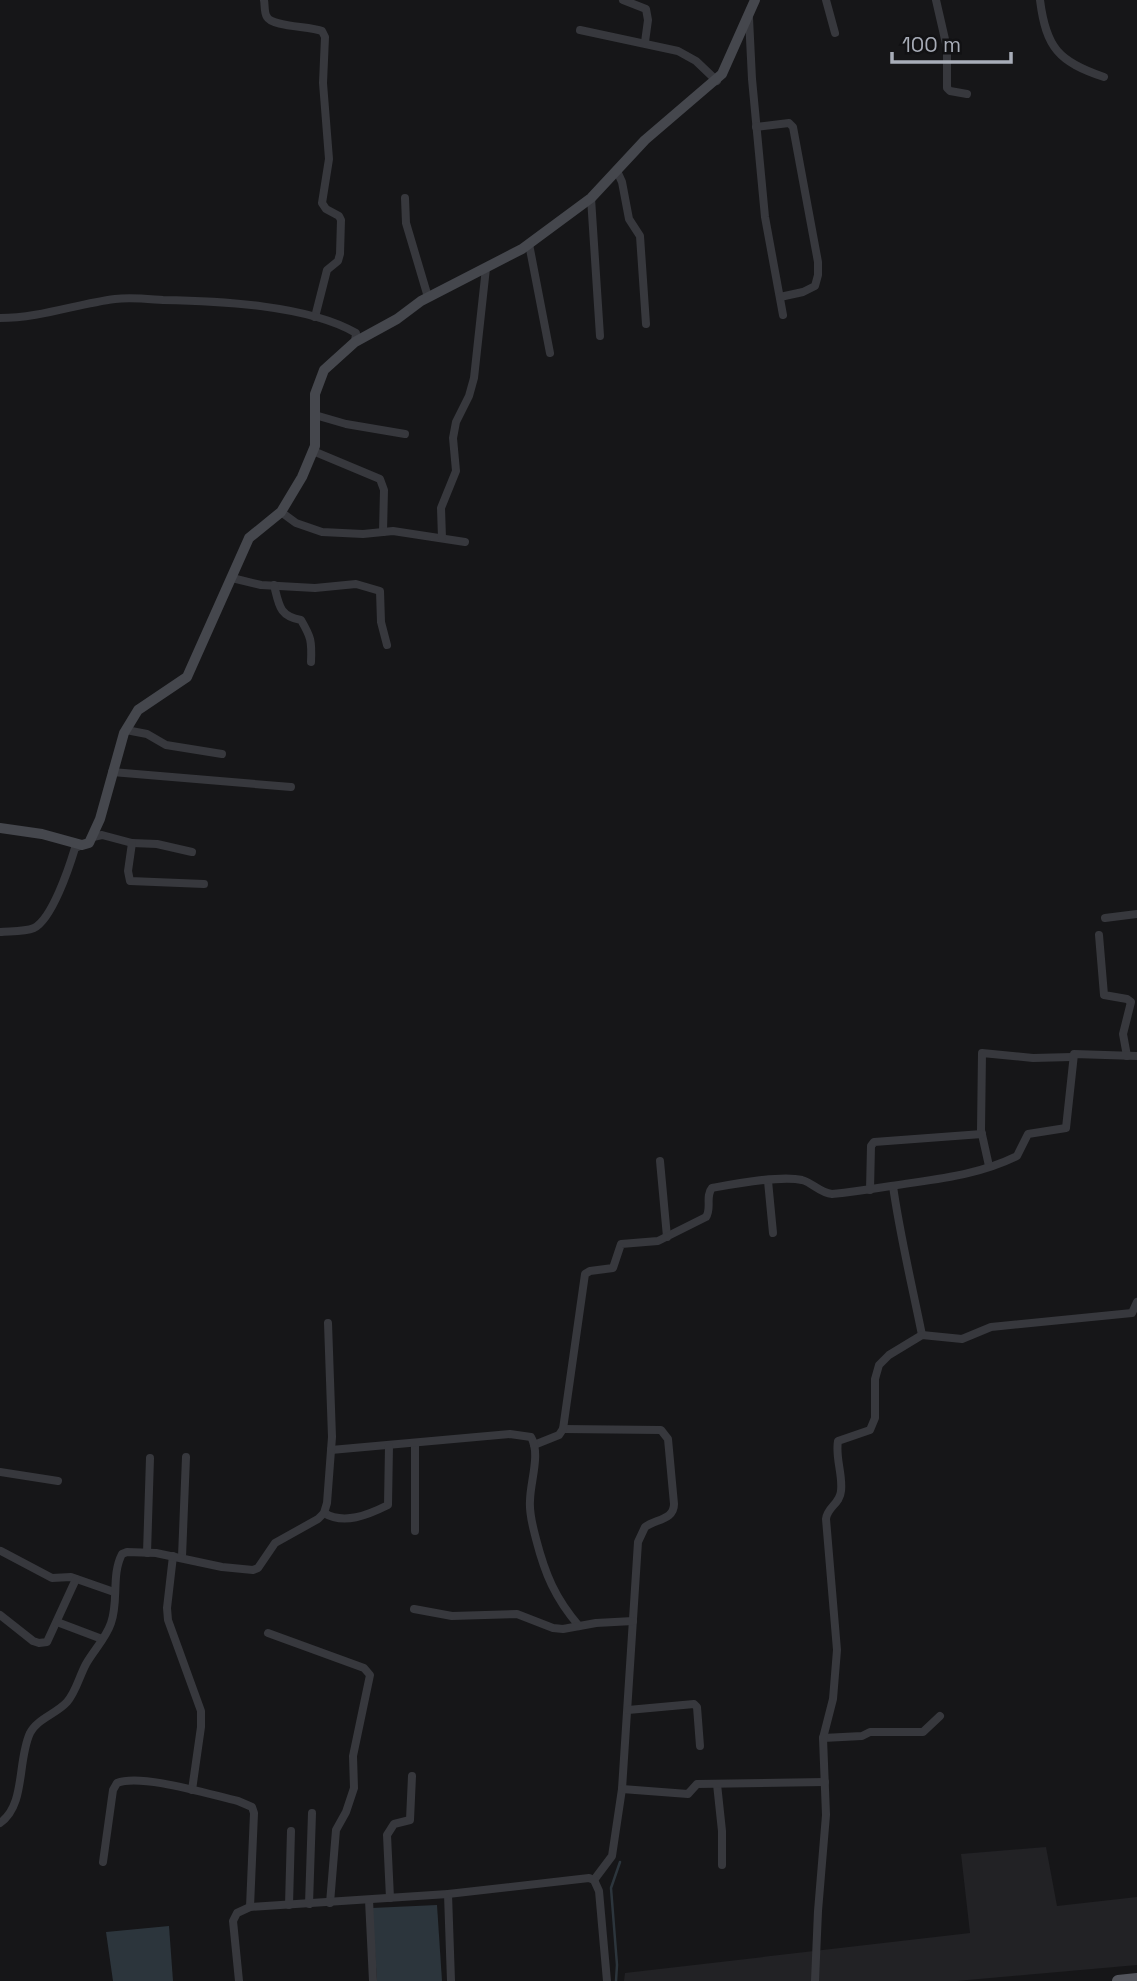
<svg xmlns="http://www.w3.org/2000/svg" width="1137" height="1981" font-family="'Space Grotesk',sans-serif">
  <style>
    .built { fill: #222225 }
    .water { fill: #2c353c }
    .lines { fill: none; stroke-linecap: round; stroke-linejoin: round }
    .stream { stroke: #2c353c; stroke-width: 2.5 }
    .street { stroke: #37383d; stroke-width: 8 }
    .secondary { stroke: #45474d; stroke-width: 10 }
    .primary { stroke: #53555c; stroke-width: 12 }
  </style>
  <rect width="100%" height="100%" fill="#161618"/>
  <path class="built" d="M1046 1847 1057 1906 1137 1897V1965L957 1981H624L625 1973 970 1933 961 1854Z"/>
  <g class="water">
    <path d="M437 1905 442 1981H377L372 1908Z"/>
    <path d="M169 1926 173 1981H113L106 1932Z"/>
  </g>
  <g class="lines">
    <path class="stream" d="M616 1981 617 1965 611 1888 620 1862"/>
    <g class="street">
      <path d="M264 0C265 5 264 13 267 17 272 27 310 26 322 31L325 37 323 83 329 159 322 203 326 209 339 216 341 220 340 254 338 261 327 270 315 317"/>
      <path d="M623 0 646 9 648 20 645 42"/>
      <path d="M826 0 835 33"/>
      <path d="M936 0 947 48V88L950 91 967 94"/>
      <path d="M1040 0C1046 48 1059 62 1104 77"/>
      <path d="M749 18 752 79 765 217 783 315"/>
      <path d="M580 30 678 51 696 61 717 81"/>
      <path d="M756 127 789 123 793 127 818 262V275L815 286 803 292 780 297"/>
      <path d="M617 171 622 182 629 219 640 236 646 324"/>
      <path d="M405 198 406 223 428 297"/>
      <path d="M591 198 600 336"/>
      <path d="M529 244 550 353"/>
      <path d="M0 318C40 318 76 304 115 299 131 297 148 299 163 300 219 301 308 305 356 333L355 342"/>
      <path d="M315 415 346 424 405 434"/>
      <path d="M313 451 380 479 384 490 383 532"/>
      <path d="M281 512 296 523 322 532 363 534 393 531 465 542"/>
      <path d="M442 538 441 508 456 471 453 438 456 422 469 396 474 378 486 268"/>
      <path d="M232 578 261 585 315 588 356 584 380 591 381 622 387 645"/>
      <path d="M274 585C279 605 279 616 301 620 311 637 312 641 311 662"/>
      <path d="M126 730 147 734 166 745 222 754"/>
      <path d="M112 772 291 787"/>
      <path d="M93 837 102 835 132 843 157 844 192 852"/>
      <path d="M132 843 128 871 130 881 204 884"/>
      <path d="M1105 918 1137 914"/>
      <path d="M0 932C10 931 24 932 34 928 52 919 69 868 75 848L82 845"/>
      <path d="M1099 935 1104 995 1127 999 1131 1002 1123 1034 1127 1056"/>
      <path d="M660 1161 667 1237"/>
      <path d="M989 1166 981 1130 982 1053 1033 1058 1072 1057"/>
      <path d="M768 1181 773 1233"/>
      <path d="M893 1186C900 1236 912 1285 922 1335"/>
      <path d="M870 1190 871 1146 874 1142 982 1134"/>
      <path d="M563 1429 661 1430 668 1439 674 1504C674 1520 656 1519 645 1527L638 1542 622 1789 612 1856 594 1880"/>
      <path d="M415 1443V1531"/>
      <path d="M534 1445 559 1435 563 1429 585 1274 590 1271 613 1268 621 1244 658 1241 706 1217C712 1209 705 1196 712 1188 734 1184 781 1175 802 1180 813 1183 820 1193 832 1194 852 1192 872 1189 891 1186 935 1179 976 1176 1017 1156L1028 1134 1066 1128 1074 1054 1137 1056"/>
      <path d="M331 1450 510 1434 531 1437C541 1454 530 1482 530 1501 529 1514 533 1527 536 1539 545 1574 555 1598 579 1626"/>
      <path d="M0 1472 58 1481"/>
      <path d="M324 1513C344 1525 368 1515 388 1505L389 1446"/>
      <path d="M1 1551 52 1578 71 1577 114 1592"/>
      <path d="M147 1553 150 1458"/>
      <path d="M173 1556 167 1608 168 1620 201 1711V1727L192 1790"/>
      <path d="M182 1557 186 1457"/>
      <path d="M414 1609 452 1616 517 1614 553 1628 563 1629 596 1623 633 1621"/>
      <path d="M0 1615 33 1641 39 1643 47 1642 76 1579"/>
      <path d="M57 1622 102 1639"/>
      <path d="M268 1633 364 1668 370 1675 353 1756 354 1788 346 1812 336 1830 330 1903"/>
      <path d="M628 1710 694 1704 697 1707 700 1746"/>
      <path d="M823 1738 862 1736 870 1732H923L940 1716"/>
      <path d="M717 1784 722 1831V1865"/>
      <path d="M622 1789 688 1794 697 1784 825 1782"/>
      <path d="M0 1823C26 1805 17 1761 30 1733 37 1719 56 1714 67 1702 76 1692 79 1677 86 1664 94 1650 106 1638 111 1623 119 1601 111 1575 122 1554L127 1552 156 1553 222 1567 253 1570 258 1568 275 1543 318 1519 324 1513 327 1503 332 1437 328 1323"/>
      <path d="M103 1862 113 1790 117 1783C141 1773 211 1795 238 1801L252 1807 254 1813 250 1907"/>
      <path d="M448 1894 451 1981"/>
      <path d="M390 1898 387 1835 394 1824 410 1820 412 1776"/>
      <path d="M369 1900 373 1981"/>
      <path d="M309 1904 312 1813"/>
      <path d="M289 1905 291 1831"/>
      <path d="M239 1981 233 1921 237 1913 250 1907 448 1894 589 1878 594 1880 599 1891 607 1981"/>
      <path d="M815 1981 818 1911 826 1815 823 1738 833 1699 837 1650 826 1519C827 1507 840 1504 841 1491 843 1474 835 1458 838 1441L870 1430 875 1418V1379L879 1365 889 1355 922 1335 962 1339 991 1327 1132 1313 1137 1302"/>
    </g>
    <path class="secondary" d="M0 828 42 834 82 845 89 843 100 819 124 733 138 710 187 677 249 538 281 512 302 477 315 446V394L324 370 355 342 397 319 421 301 522 249 591 198 645 140 722 74 755 0"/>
    <path class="primary" d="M1118 1981 1137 1979"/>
  </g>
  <path d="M892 52v10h119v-10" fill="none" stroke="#a8adb8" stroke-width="3.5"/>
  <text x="902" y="52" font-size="21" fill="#a8adb8" stroke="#111113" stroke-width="5" paint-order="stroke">100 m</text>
</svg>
